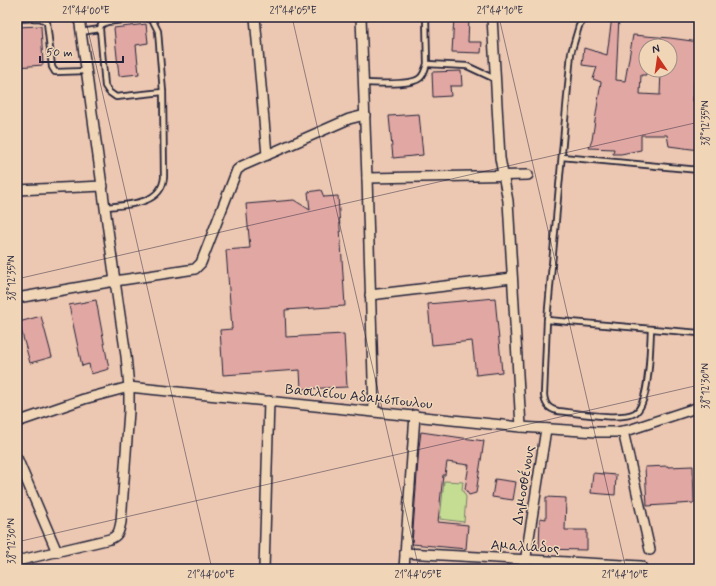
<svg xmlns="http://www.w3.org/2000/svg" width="716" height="586" font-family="Mynerve,sans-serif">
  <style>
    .green { fill: #c5dd93; stroke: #748067 }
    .building { fill: #e1a7a2; stroke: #22223b; fill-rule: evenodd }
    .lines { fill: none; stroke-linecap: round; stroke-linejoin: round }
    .lane-casing { stroke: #22223b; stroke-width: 8 }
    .street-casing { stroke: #22223b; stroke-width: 12 }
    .lane { stroke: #f0d5b7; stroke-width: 4.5 }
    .street { stroke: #f0d5b7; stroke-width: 9 }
    .ticks { fill: none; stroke: #22223b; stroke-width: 1; stroke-opacity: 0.45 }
    .labels { text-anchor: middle; stroke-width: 3; stroke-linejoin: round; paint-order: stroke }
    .street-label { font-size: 14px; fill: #22223b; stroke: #f0d5b7 }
    .neatline { fill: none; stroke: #22223b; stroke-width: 1.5 }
    .ticks-label { font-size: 10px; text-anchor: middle; fill: #22223b }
  </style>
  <rect width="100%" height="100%" fill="#ecc7b1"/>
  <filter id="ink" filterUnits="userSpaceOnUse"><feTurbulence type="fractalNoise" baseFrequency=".025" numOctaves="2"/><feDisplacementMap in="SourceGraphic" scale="8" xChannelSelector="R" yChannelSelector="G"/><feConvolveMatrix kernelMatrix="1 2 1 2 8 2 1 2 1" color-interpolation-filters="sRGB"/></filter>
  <g filter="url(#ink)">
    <path class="green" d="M444 481 463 482 462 489 466 497 464 522 440 519Z"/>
    <g class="building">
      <path d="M454 17H469L468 42H482L481 53 452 52Z"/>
      <path d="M612 17H619L616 80 625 81 633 35 670 38 699 42V81H694L693 101H699V150L669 146 667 135H641V150L621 154H613L614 149 589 148 592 140 601 82 593 79 597 67 582 65 584 48 607 55ZM646 46H670V70H661L660 95 640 94 641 75H646Z"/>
      <path d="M146 24 148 43 136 45 139 74 119 76 114 28Z"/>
      <path d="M41 26 43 65 17 67V27Z"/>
      <path d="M461 71 462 86H450L451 96 433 97 432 72Z"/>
      <path d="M419 114 423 155 393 158 389 116Z"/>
      <path d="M321 190 324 197 338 196 345 306 285 310 286 337 344 334 347 387 301 389 300 370 223 375 220 330 232 329 226 250 250 248 246 204 294 200 310 210 308 192Z"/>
      <path d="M495 298 502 372 476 375 472 341 432 345 428 304Z"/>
      <path d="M96 300 109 369 91 374 89 364 82 366 69 305Z"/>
      <path d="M41 316 52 357 30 363 19 322Z"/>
      <path d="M421 432 484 441 476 493 469 495 465 489 469 465 447 462 445 475H443L438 522 468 525 466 549 412 544 419 447Z"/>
      <path d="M668 466V467L693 466 694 503 647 506 645 467Z"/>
      <path d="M593 473 616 475 615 495 591 493Z"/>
      <path d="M495 479 516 482 513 500 492 497Z"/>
      <path d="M546 497 566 498 565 530H587V550L539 549 540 518 546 519Z"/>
    </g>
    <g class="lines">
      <g class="lane-casing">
        <g id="lane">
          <path d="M145 17 153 21 158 31 163 92 116 97 109 92 105 86 100 29 101 25 107 22Z"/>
          <path d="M586 17 579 26 571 53 547 320 699 333"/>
          <path d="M17 19 40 18 47 22 52 67 55 72 87 71"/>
          <path d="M81 32 100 29"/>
          <path d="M427 64 467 66 495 79"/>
          <path d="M364 83C376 83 411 86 420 78 424 75 425 69 427 64L426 17"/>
          <path d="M562 157 699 170"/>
          <path d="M105 207C126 205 162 205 164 177L163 92"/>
          <path d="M547 320 544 395C545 405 549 409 558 411 577 413 620 421 635 413 650 404 650 346 651 329"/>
        </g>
      </g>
      <g class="street-casing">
        <g id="street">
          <path d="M255 17 267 155"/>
          <path d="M361 17 367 178 374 411"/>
          <path d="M492 17 500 158 508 201 521 427"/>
          <path d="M367 178 528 175"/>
          <path d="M17 190 103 186"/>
          <path d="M370 295 512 278"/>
          <path d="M17 298 115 281 195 269 201 263 237 170 242 166 349 119 365 115"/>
          <path d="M17 422 84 399 129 387 521 427 597 432H617L629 430 699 407"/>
          <path d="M623 431 650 550"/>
          <path d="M17 458 57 552"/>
          <path d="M405 553 641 566 642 569"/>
          <path d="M17 561 110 539C119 535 119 531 121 522L129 411V387L126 356 115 281 79 17"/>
          <path d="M264 569 269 401"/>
          <path d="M404 569 415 415"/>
          <path d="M524 569 546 429"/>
        </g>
      </g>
      <use href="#lane" class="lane"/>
      <use href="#street" class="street"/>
    </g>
  </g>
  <path class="ticks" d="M85 17 212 569M292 17 419 569M499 17 626 569M17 279 699 122M17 542 699 385"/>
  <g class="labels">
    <g class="street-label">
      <text transform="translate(359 396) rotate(6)" y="5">Βασιλείου Αδαμόπουλου</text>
      <text transform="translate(523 485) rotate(-81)" y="5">Δημοσθένους</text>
      <text transform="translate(525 546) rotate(3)" y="5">Αμαλιάδος</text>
    </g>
  </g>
  <rect width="716" height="586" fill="none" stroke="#f0d5b7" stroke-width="44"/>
  <g transform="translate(658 58) rotate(347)"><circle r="19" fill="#f0d5b7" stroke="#9e8d85"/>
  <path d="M0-3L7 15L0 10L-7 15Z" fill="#c8321e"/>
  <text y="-6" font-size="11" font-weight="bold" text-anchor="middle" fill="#22223b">N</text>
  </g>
  <path d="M40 56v6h83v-6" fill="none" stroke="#22223b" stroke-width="2"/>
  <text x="46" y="56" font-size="12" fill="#22223b" stroke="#f0d5b7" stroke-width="3" paint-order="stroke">50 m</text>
  <rect x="22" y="22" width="672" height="542" class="neatline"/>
  <g class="ticks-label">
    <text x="86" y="14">21°44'00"E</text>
    <text x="293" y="14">21°44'05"E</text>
    <text x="500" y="14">21°44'10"E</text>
    <text transform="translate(705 123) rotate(-90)" y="4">38°12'35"N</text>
    <text transform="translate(11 278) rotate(-90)" y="4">38°12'35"N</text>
    <text transform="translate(705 386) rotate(-90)" y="4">38°12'30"N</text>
    <text transform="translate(11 541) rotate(-90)" y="4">38°12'30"N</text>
    <text x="211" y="578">21°44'00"E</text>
    <text x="418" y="578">21°44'05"E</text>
    <text x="625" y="578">21°44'10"E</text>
  </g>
</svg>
